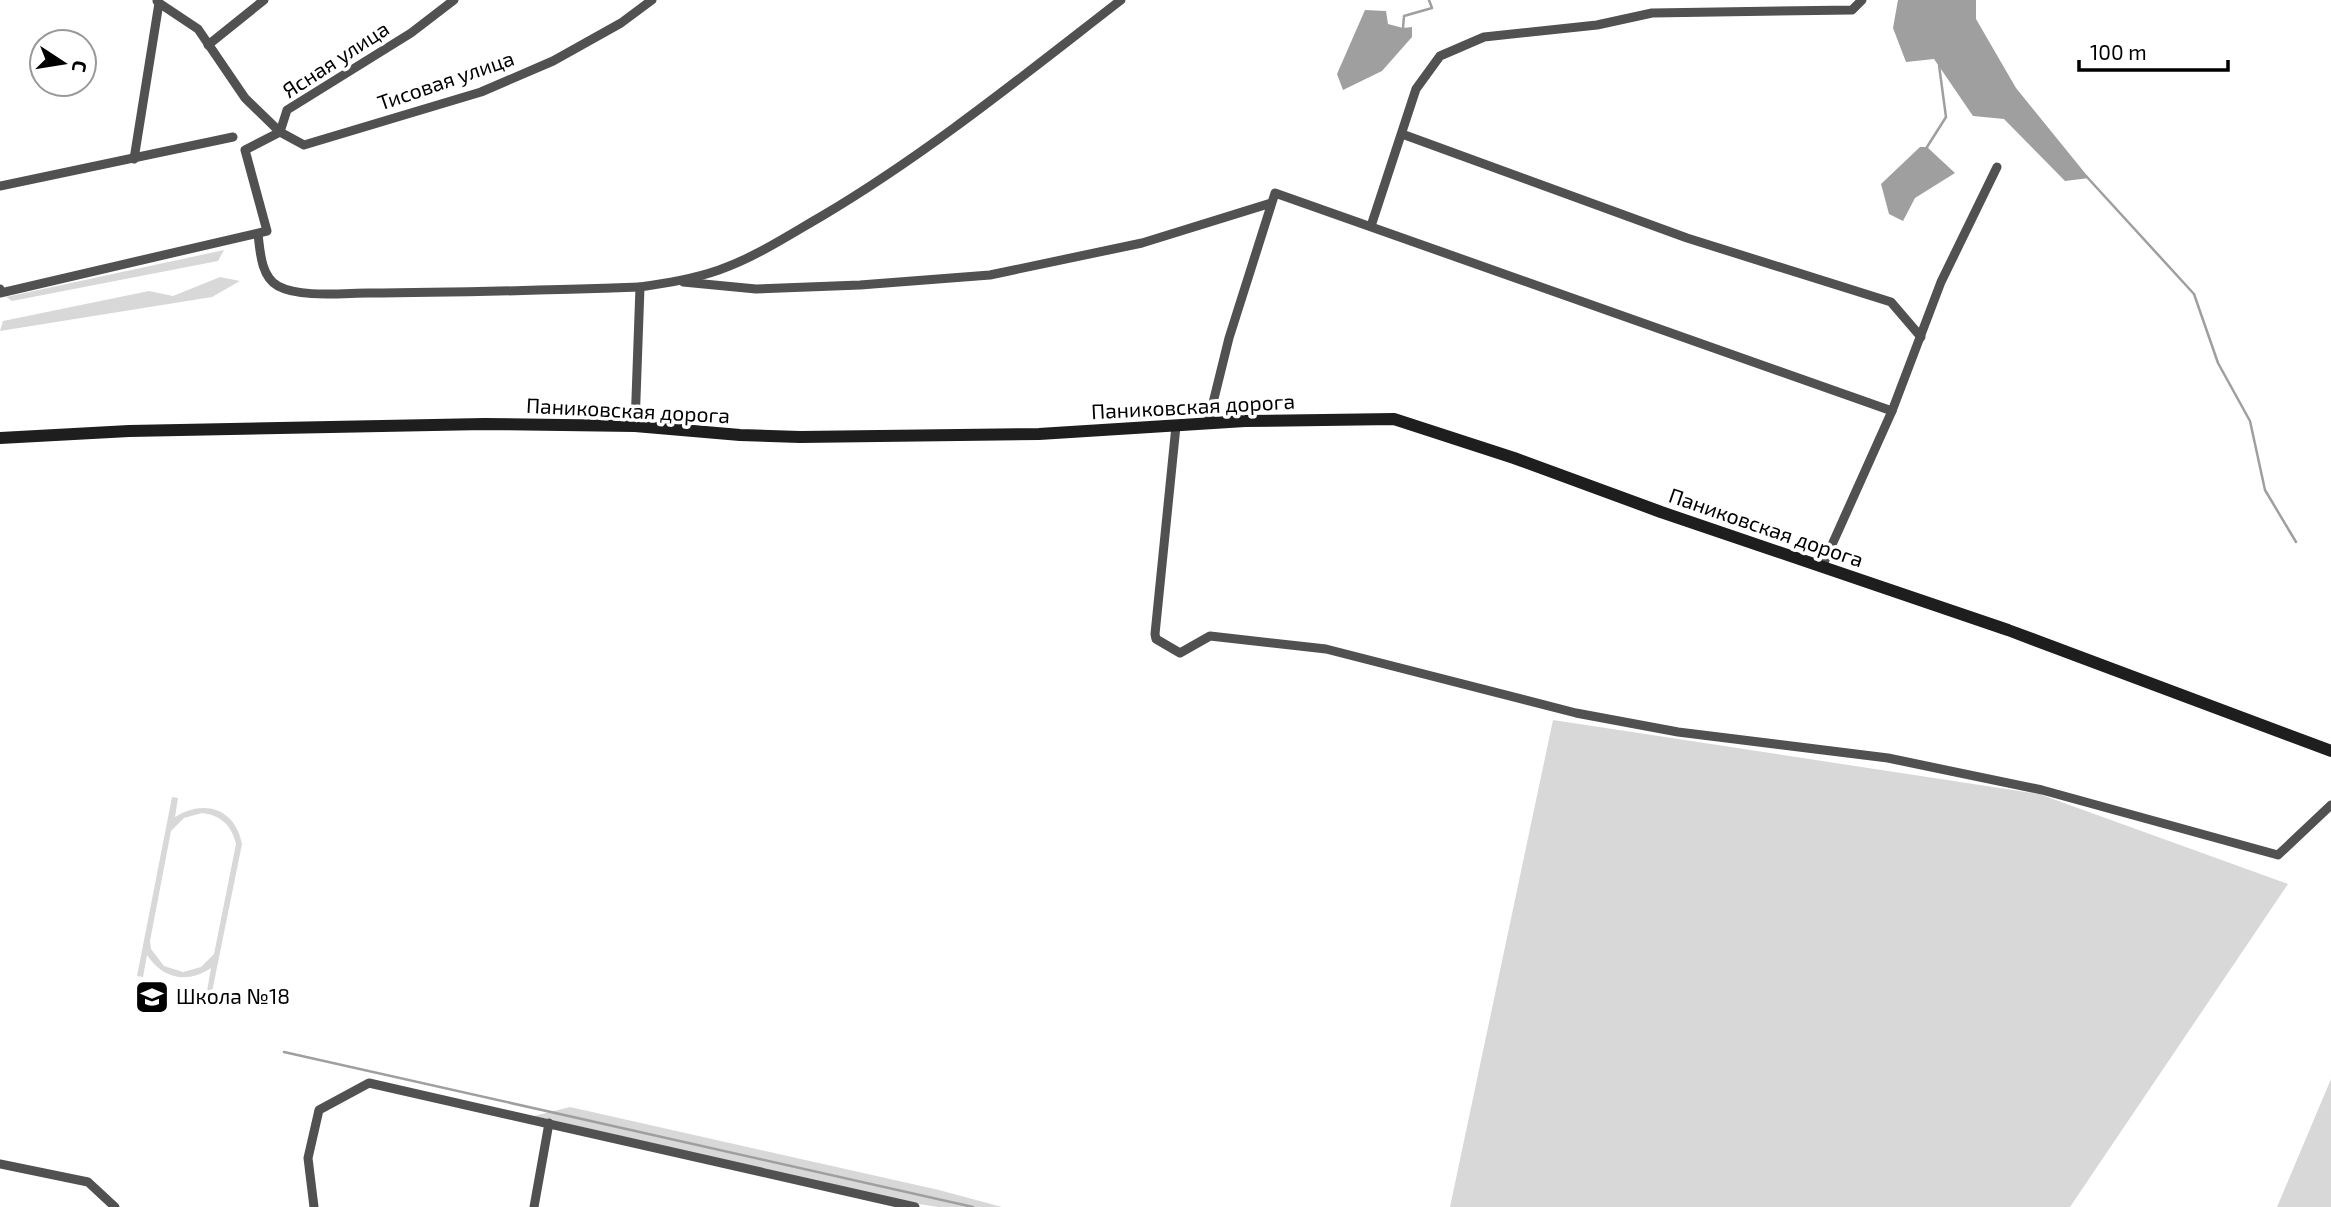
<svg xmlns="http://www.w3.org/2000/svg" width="2331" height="1207" font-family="'Exo 2',sans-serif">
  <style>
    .green { fill: #d8d8d8; fill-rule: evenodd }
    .water { fill: #9f9f9f }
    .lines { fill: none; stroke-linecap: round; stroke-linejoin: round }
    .stream { stroke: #9f9f9f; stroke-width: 2.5 }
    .street { stroke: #515151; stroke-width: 9 }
    .secondary { stroke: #1e1e1e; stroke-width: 12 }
    .labels { text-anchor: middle; stroke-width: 7; stroke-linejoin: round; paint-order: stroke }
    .street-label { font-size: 21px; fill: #000; stroke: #fff }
    .poi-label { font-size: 21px; fill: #000; stroke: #fff; text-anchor: start }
  </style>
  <rect width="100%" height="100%" fill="#fff"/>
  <g class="green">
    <path d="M224 250 218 261 12 301 6 297Z"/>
    <path d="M220 277 240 281 212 297 0 331 3 321 149 291 173 296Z"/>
    <path d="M1553 720 2039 794 2288 884 2070 1207H1450Z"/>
    <path d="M172 797 178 798 175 817C204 799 235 808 242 844L212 992 207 991 211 968C187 984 163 979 147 955L143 977 137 976ZM202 813C221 815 232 826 236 844L214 954 201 967 183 972 164 966 151 949 150 941 171 831 184 818Z"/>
    <path d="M2331 1079V1207H2277Z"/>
    <path d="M570 1107 939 1190 1002 1207H938L912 1203 534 1116Z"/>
  </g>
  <g class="water">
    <path d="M1898 0H1976V19L2016 88 2089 178 2065 181 2004 119 1973 116 1934 59 1906 62 1893 28Z"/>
    <path d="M1365 10 1386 11 1388 24 1403 28 1412 27V37L1382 71 1343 90 1337 74Z"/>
    <path d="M1920 147H1927L1955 173 1915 198 1903 221 1889 214 1881 184Z"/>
  </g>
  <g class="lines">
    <g class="stream">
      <path d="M1403 28 1404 16 1432 8 1429 0"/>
      <path d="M1927 147 1946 117 1939 65"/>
      <path d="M2086 176 2194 294 2218 363 2250 421 2265 490 2296 542"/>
      <path d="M284 1052 973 1207"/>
    </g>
    <g class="street">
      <path d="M454 0 411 33 287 110 280 132 304 145 481 92 553 61 621 23 652 0"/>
      <path d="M208 45 264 0"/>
      <path d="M1402 134 1687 238 1891 302 1921 337"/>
      <path d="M134 159 159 3 157 1"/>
      <path d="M0 186 233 137"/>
      <path d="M1371 226 1416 89 1440 56 1484 37 1597 25 1652 13 1852 10 1862 0"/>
      <path d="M258 234C260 251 261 277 278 286 300 298 344 293 368 293 459 293 550 290 640 287"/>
      <path d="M683 282 756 289 860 285 990 275 1142 243 1271 203"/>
      <path d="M0 289V293L267 231 245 150 280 132 245 98 198 29 159 3"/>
      <path d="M1208 423 1229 338 1275 193 1892 411"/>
      <path d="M635 426 640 287C667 283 693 279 719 270 756 257 789 235 822 216 928 153 1024 75 1121 0"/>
      <path d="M1176 426 1155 634 1156 639 1180 653 1210 636 1326 649 1576 713 1678 732 1888 758 2042 790 2278 855 2331 805"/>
      <path d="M1822 567 1892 411 1941 282 1997 167"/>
      <path d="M0 1164 88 1182 115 1207"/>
      <path d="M314 1207 308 1158 319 1110 369 1083 915 1207"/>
      <path d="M534 1207 549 1123"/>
    </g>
    <path class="secondary" d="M0 438 129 431 484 424 635 426 740 435 800 437 1039 434 1245 421 1394 419 1514 458 1661 512 2008 630 2331 751"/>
  </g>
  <defs>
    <g id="school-square" transform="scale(1.75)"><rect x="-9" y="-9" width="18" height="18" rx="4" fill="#000" stroke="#fff"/><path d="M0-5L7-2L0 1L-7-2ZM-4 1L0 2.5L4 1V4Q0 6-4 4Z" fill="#fff"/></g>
  </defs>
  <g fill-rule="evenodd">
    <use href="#school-square" x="152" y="997"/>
  </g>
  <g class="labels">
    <g class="street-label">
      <text transform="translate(336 60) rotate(-33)" y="7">Ясная улица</text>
      <text transform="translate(446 81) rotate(-19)" y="7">Тисовая улица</text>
      <text transform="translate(1193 407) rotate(-3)" y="7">Паниковская дорога</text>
      <text transform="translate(628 411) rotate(3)" y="7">Паниковская дорога</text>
      <text transform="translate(1766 528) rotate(19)" y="7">Паниковская дорога</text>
    </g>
    <g class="poi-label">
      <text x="176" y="1004">Школа №18</text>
    </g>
  </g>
  <g transform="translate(63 63) rotate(102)"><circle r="33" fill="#ffffff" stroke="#999999" stroke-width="2"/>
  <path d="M0-5L12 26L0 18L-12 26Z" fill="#000000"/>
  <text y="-10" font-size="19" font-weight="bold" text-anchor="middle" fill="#000000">С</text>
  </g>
  <path d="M2079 60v10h149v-10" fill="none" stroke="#000000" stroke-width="3.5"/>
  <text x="2090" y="60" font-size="21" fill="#000000" stroke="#ffffff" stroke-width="5" paint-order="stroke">100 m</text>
</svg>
